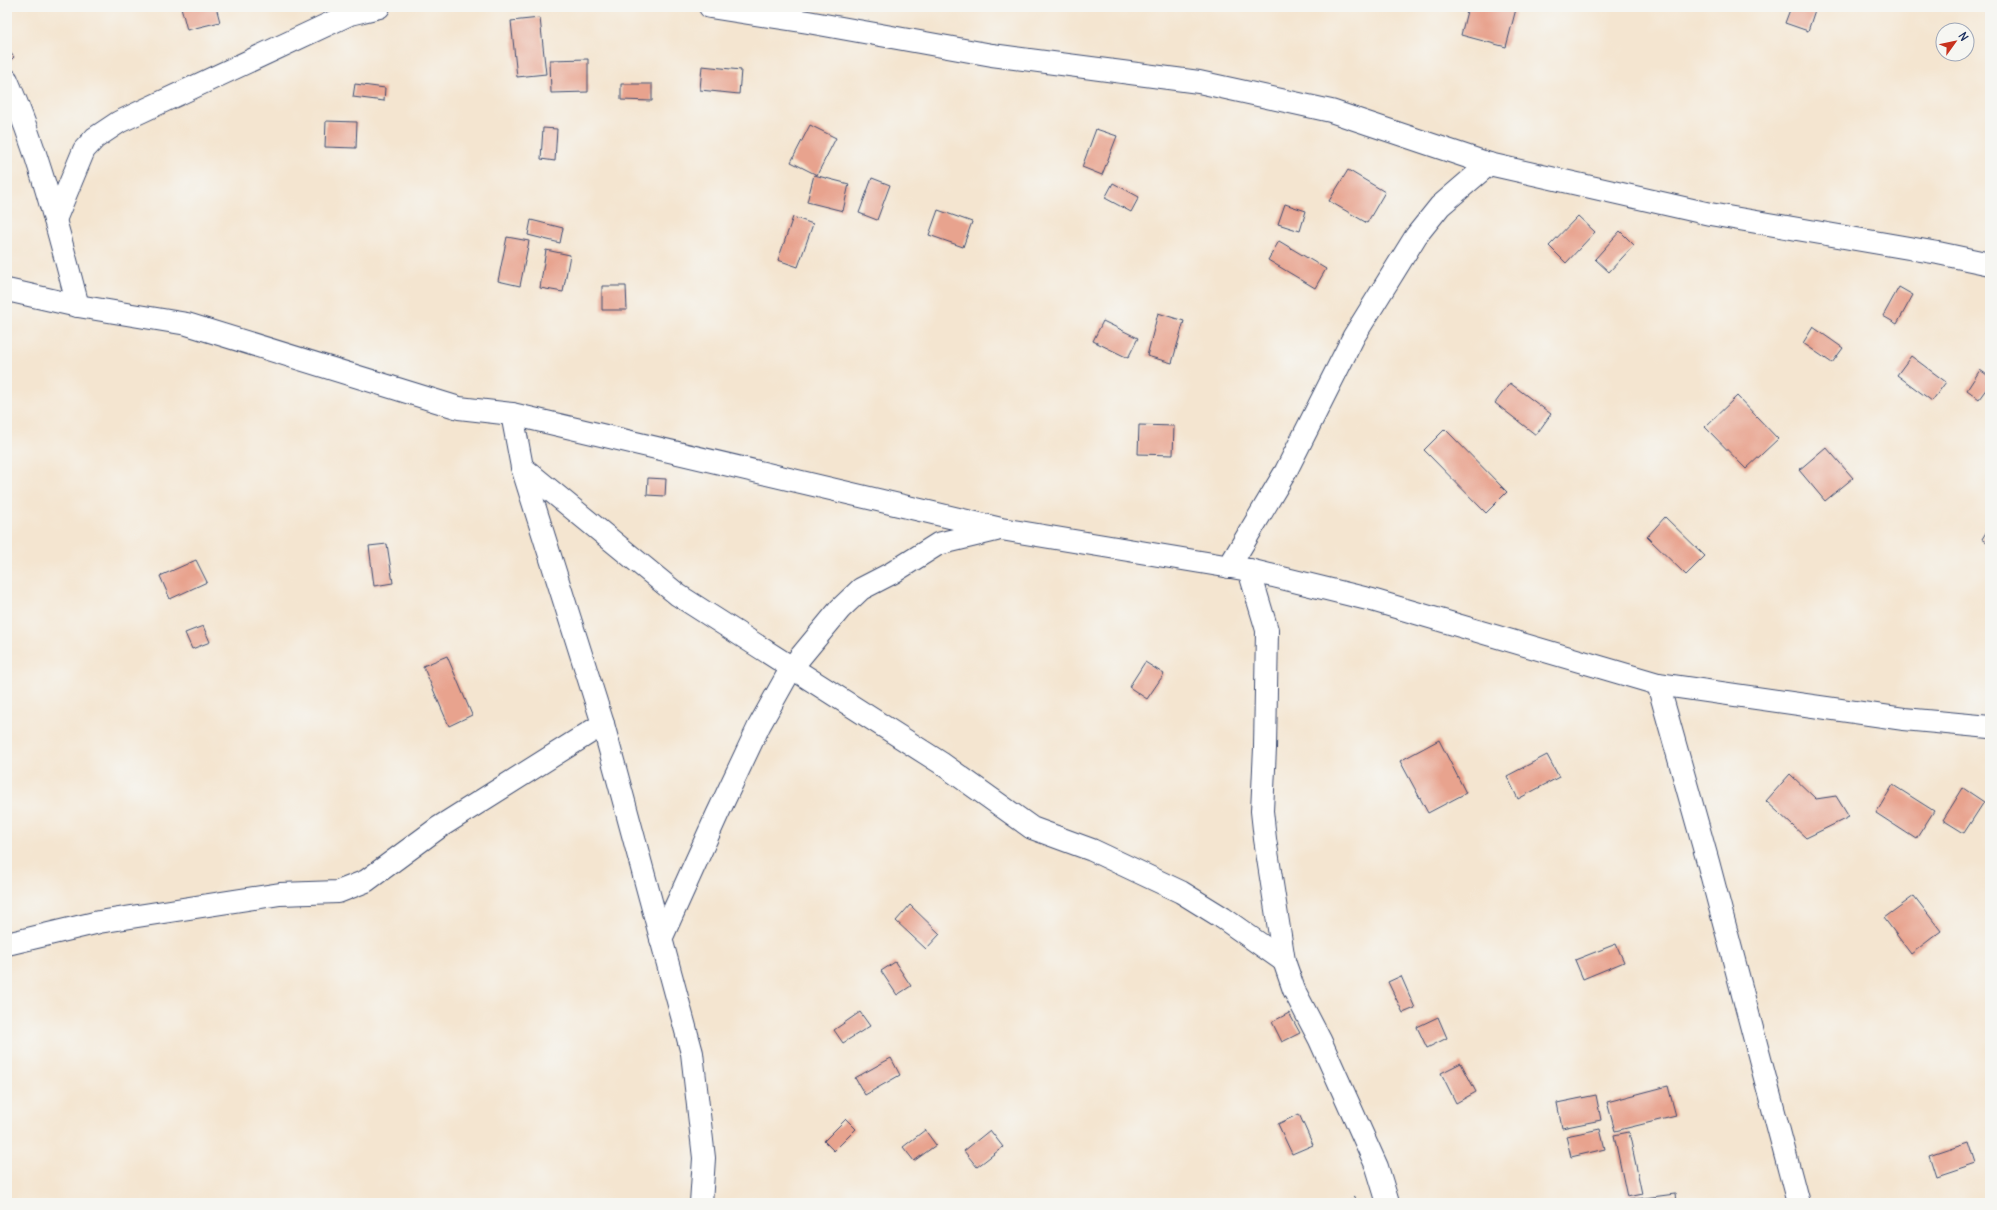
<svg xmlns="http://www.w3.org/2000/svg" width="1997" height="1210" font-family="Delius,sans-serif">
  <style>
    .building { fill: #e8a38e }
    .lines { fill: none; stroke-linecap: round; stroke-linejoin: round }
    .street-casing { stroke: #3c4a6f; stroke-width: 24 }
    .path { stroke: #3c4a6f; stroke-width: 2.5; stroke-dasharray: 1 3; stroke-linecap: butt }
    .street { stroke: #fff; stroke-width: 22 }
  </style>
  <rect width="100%" height="100%" fill="#f6f6f2"/>
  <filter id="ink" filterUnits="userSpaceOnUse"><feTurbulence type="fractalNoise" baseFrequency=".025" numOctaves="2"/><feDisplacementMap in="SourceGraphic" scale="8" xChannelSelector="R" yChannelSelector="G"/><feConvolveMatrix kernelMatrix="1 2 1 2 8 2 1 2 1" color-interpolation-filters="sRGB"/></filter>
  <filter id="wash" filterUnits="userSpaceOnUse"><feTurbulence type="fractalNoise" baseFrequency=".012" numOctaves="4" result="noise"/><feDisplacementMap in="SourceGraphic" scale="16" xChannelSelector="R" yChannelSelector="G"/><feGaussianBlur stdDeviation="0.9" result="paint"/><feColorMatrix in="noise" values="0 0 0 0 0 0 0 0 0 0 0 0 0 0 0 0 0 1.4 0 .05"/><feComposite in="paint" operator="in"/></filter>
  <g filter="url(#wash)">
    <rect width="100%" height="100%" fill="#f4e5d0"/>
    <g id="blocks">
      <g class="building">
        <path d="M181 7H216L220 22 187 30Z"/>
        <path d="M1468 7H1507L1516 9 1506 47 1461 35Z"/>
        <path d="M1791 7H1816L1808 31 1785 23Z"/>
        <path d="M540 18 546 74 517 77 511 21Z"/>
        <path d="M7 49 14 57 7 64Z"/>
        <path d="M588 59V92L551 93 550 60Z"/>
        <path d="M702 66 741 70 739 94 700 90Z"/>
        <path d="M355 84 385 88 384 101 353 97Z"/>
        <path d="M621 84H652V101L621 100Z"/>
        <path d="M326 121 357 122 356 148 325 147Z"/>
        <path d="M810 125 836 138 817 175 791 162Z"/>
        <path d="M543 128 557 129 555 161 541 159Z"/>
        <path d="M1096 129 1117 136 1102 175 1082 167Z"/>
        <path d="M1348 170 1385 192 1367 223 1329 201Z"/>
        <path d="M814 175 849 184 843 211 807 202Z"/>
        <path d="M872 178 890 185 877 220 859 213Z"/>
        <path d="M1113 183 1139 197 1131 212 1105 198Z"/>
        <path d="M1285 204 1306 211 1300 231 1278 224Z"/>
        <path d="M938 210 972 222 963 247 929 235Z"/>
        <path d="M1578 216 1595 232 1566 263 1549 246Z"/>
        <path d="M793 217 813 224 798 267 778 260Z"/>
        <path d="M531 220 563 228 560 243 528 235Z"/>
        <path d="M1620 231 1634 245 1609 272 1595 259Z"/>
        <path d="M507 237 529 241 520 286 498 281Z"/>
        <path d="M1279 241 1326 269 1315 288 1268 260Z"/>
        <path d="M546 250 570 255 563 292 540 288Z"/>
        <path d="M602 286H626L627 310H602Z"/>
        <path d="M1899 287 1913 295 1897 324 1883 316Z"/>
        <path d="M1158 313 1184 321 1172 363 1147 356Z"/>
        <path d="M1103 321 1138 338 1128 358 1093 341Z"/>
        <path d="M1813 327 1843 348 1832 363 1803 343Z"/>
        <path d="M1911 356 1946 382 1932 401 1897 375Z"/>
        <path d="M1980 370 1990 377V384L1979 399 1967 390Z"/>
        <path d="M1510 383 1551 414 1536 435 1495 403Z"/>
        <path d="M1737 396 1778 439 1746 469 1705 427Z"/>
        <path d="M1139 425 1174 426 1173 455 1138 454Z"/>
        <path d="M1445 429 1507 492 1486 513 1424 450Z"/>
        <path d="M1826 447 1853 478 1825 501 1799 470Z"/>
        <path d="M648 478 666 479 665 496 647 495Z"/>
        <path d="M1665 517 1705 556 1686 575 1647 537Z"/>
        <path d="M1990 526V544L1982 539Z"/>
        <path d="M387 544 393 583 374 586 369 546Z"/>
        <path d="M196 560 207 582 170 599 160 576Z"/>
        <path d="M203 626 210 642 192 649 185 633Z"/>
        <path d="M447 656 472 715 449 726 423 666Z"/>
        <path d="M1145 662 1164 674 1147 699 1129 687Z"/>
        <path d="M1439 740 1466 793 1428 813 1400 761Z"/>
        <path d="M1547 755 1559 777 1518 799 1507 776Z"/>
        <path d="M1790 774 1816 799 1836 796 1849 817 1806 838 1766 801Z"/>
        <path d="M1893 785 1934 811 1916 839 1876 813Z"/>
        <path d="M1963 788 1984 802 1964 833 1943 820Z"/>
        <path d="M1914 896 1941 931 1911 954 1884 918Z"/>
        <path d="M910 905 940 934 926 949 896 921Z"/>
        <path d="M1616 944 1624 962 1583 979 1575 960Z"/>
        <path d="M895 962 911 986 897 995 881 971Z"/>
        <path d="M1401 976 1415 1008 1403 1013 1388 982Z"/>
        <path d="M860 1012 870 1026 843 1043 834 1030Z"/>
        <path d="M1289 1013 1300 1033 1282 1042 1272 1022Z"/>
        <path d="M1438 1017 1447 1038 1427 1048 1417 1027Z"/>
        <path d="M891 1058 900 1075 865 1095 855 1078Z"/>
        <path d="M1461 1063 1476 1092 1456 1103 1441 1073Z"/>
        <path d="M1668 1086 1676 1116 1615 1131 1607 1102Z"/>
        <path d="M1596 1095 1601 1120 1562 1128 1557 1103Z"/>
        <path d="M1299 1114 1313 1145 1292 1154 1278 1124Z"/>
        <path d="M846 1119 856 1129 834 1151 824 1141Z"/>
        <path d="M1600 1129 1605 1149 1571 1157 1566 1136Z"/>
        <path d="M925 1130 936 1145 914 1161 903 1147Z"/>
        <path d="M990 1130 1003 1147 977 1167 964 1151Z"/>
        <path d="M1629 1132 1642 1194 1627 1197 1614 1135Z"/>
        <path d="M1969 1142 1976 1164 1937 1177 1930 1155Z"/>
        <path d="M1675 1194 1676 1203H1629V1200Z"/>
      </g>
    </g>
  </g>
  <g filter="url(#ink)">
    <use href="#blocks" fill-opacity="0" stroke="#3c4a6f" stroke-width="1"/>
    <g class="lines">
      <g class="street-casing">
        <g id="street">
          <path d="M710 7 808 22 992 55 1199 82 1331 111 1489 164 1710 214 1938 253 1990 264"/>
          <path d="M7 80C39 153 58 230 78 306"/>
          <path d="M55 220 84 150 95 138 119 122 350 14 379 7"/>
          <path d="M7 290 78 306 187 324 459 408 512 414 1001 529 1249 570 1372 600 1658 684 1904 719 1990 727"/>
          <path d="M512 414 522 467 603 724 692 1053 704 1158 701 1203"/>
          <path d="M522 467 678 595 941 763 1032 828 1092 850 1181 892 1223 918 1284 961"/>
          <path d="M1229 567 1286 471 1354 336 1416 236 1440 206 1489 164"/>
          <path d="M1249 570 1267 630 1265 748 1262 811 1265 839 1284 961 1294 990 1320 1040 1377 1167 1388 1203"/>
          <path d="M1658 684 1708 862 1798 1203"/>
          <path d="M661 939 717 815 759 726 792 667 840 609 861 589 892 573 938 544 996 530"/>
          <path d="M7 944 99 922 280 894 338 892 366 881 438 828 603 724"/>
        </g>
      </g>
      <path class="path" d="M1348 1203 1356 1195"/>
      <use href="#street" class="street"/>
    </g>
  </g>
  <rect width="1997" height="1210" fill="none" stroke="#f6f6f2" stroke-width="24"/>
  <g transform="translate(1955 42) rotate(57)"><circle r="19" fill="#f6f6f2" stroke="#9ea6b7"/>
  <path d="M0-3L7 15L0 10L-7 15Z" fill="#c8321e"/>
  <text y="-6" font-size="11" font-weight="bold" text-anchor="middle" fill="#1b2f5e">N</text>
  </g>
</svg>
